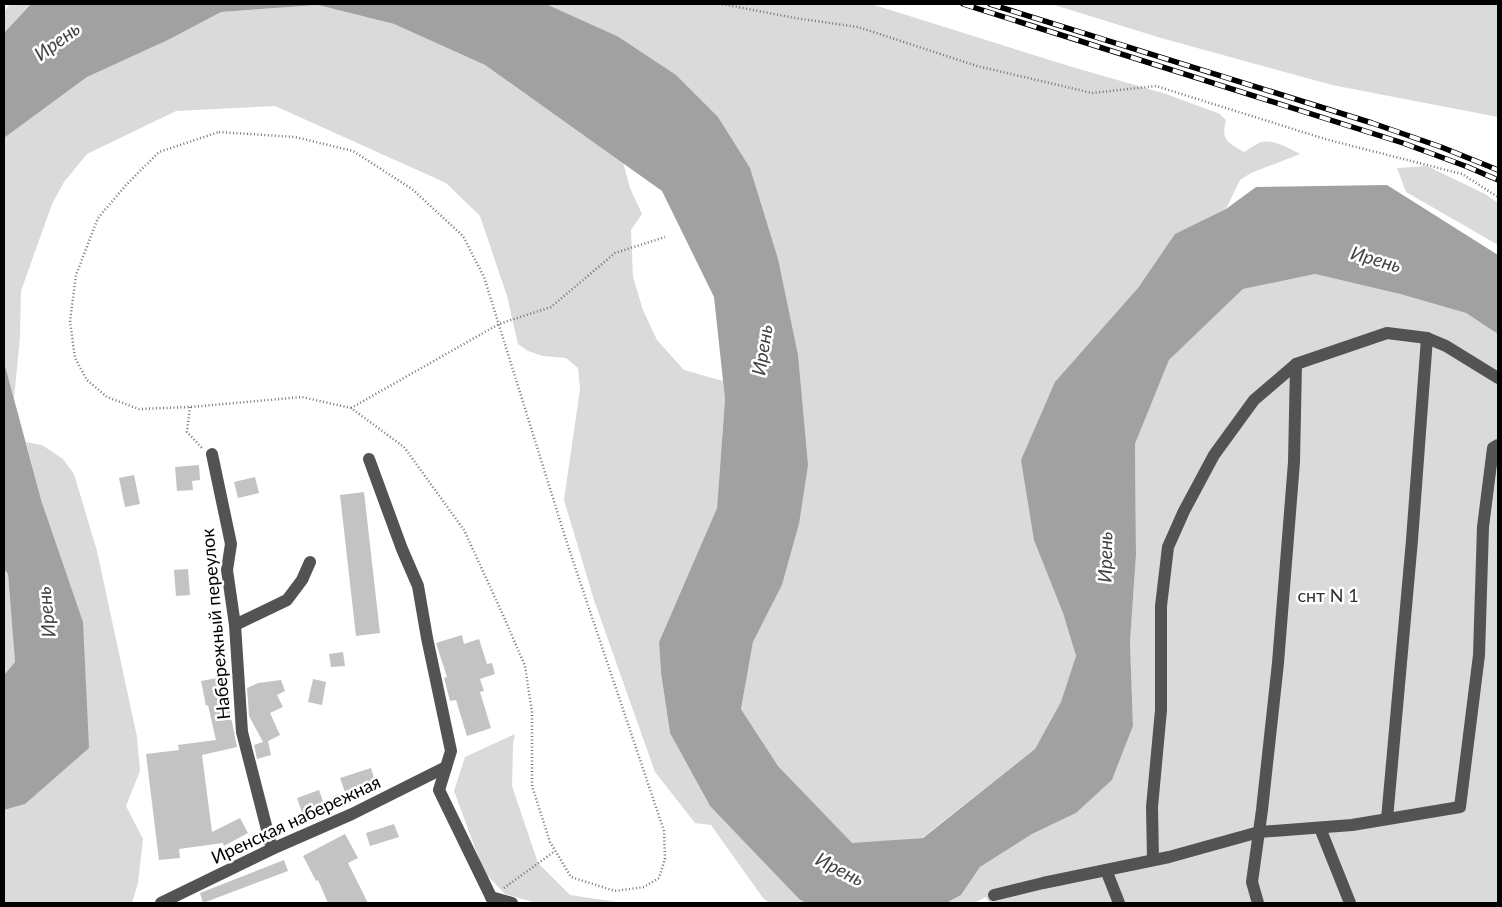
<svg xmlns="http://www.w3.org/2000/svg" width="1502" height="907" font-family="Lato,sans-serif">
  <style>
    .green { fill: #dadada }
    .water { fill: #a1a1a1 }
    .building { fill: #c3c3c3 }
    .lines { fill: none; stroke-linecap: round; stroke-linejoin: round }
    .path { stroke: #757575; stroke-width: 2.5; stroke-dasharray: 1 2.5; stroke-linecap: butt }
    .minor { stroke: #535353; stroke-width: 12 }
    .rail-casing { stroke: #000; stroke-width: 5.5 }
    .rail { stroke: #fff; stroke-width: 4; stroke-dasharray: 11; stroke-linecap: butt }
    .labels { text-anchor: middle; stroke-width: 5; stroke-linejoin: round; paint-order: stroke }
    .park-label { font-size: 18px; fill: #313131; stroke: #fff }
    .street-label { font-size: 18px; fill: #000; stroke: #fff }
    .water-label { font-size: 19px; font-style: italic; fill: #424242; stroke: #fff }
  </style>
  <rect width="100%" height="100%" fill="#fff"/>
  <g class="green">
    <path d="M10 4H31L4 33V11Z"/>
    <path d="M546 4H871L1069 66 1166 94 1220 114 1226 120C1221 140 1227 142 1244 152 1249 149 1256 144 1261 142 1274 139 1289 148 1300 154L1251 173 1240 180 1226 209 1175 235 1138 288 1063 613 1076 656 1062 702 1035 749 922 838 852 844 778 766 741 709 753 642 782 585 799 524 617 36Z"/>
    <path d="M1051 4H1498V117L1332 85 1161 38Z"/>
    <path d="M318 5 394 24 485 65 623 162 630 188 642 214 631 230 633 277 643 310 657 340 684 370 723 381 725 399 717 508 659 642 661 673 670 733 710 806 799 899 806 903H769L763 898 711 825 695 823 655 772 594 600 564 500 580 389 578 368 566 358 543 356 528 351 518 344 507 296 480 216 446 183 275 106 176 111 87 154 64 182 52 204 21 291 20 337 14 399 4 362V138L87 77 168 40 221 12Z"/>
    <path d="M1427 166 1485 194 1498 203V245L1406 192 1397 168Z"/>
    <path d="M1315 274 1400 294 1466 313 1498 334V903H989L986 897 974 903H946L961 895 980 867 1032 834 1076 813 1112 780 1133 726 1130 642 1136 555 1135 444 1169 360 1243 289Z"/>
    <path d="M26 442 42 445 63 459 74 474 97 551 137 737 140 771 126 806 143 839 138 883 132 903H4V810L25 804 42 503Z"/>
    <path d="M4 569 8 574 15 662 4 675Z"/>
    <path d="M515 734 513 744 512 786 538 863 570 895 623 903H536L505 894 484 872 454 791 465 757Z"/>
  </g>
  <g class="water">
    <path d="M31 4H546L617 36 676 75 718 117 750 168 778 259 798 355 808 465 799 524 782 585 753 642 741 709 778 766 852 843 923 838 1035 749 1061 702 1076 656 1063 613 1034 540 1021 460 1055 382 1138 288 1175 234 1226 209 1256 187 1387 185 1498 255V334L1466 313 1400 294 1315 274 1243 289 1169 360 1135 444 1136 555 1130 642 1133 726 1112 780 1076 813 1032 834 980 867 961 895 946 903H806L799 899 710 806 670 733 661 673 659 642 717 508 725 399 714 297 662 191 485 65 394 24 318 5 221 12 168 40 87 77 4 138V33Z"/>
    <path d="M4 362 42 503 83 622 89 748 25 804 4 810V675L15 662 8 574 4 569Z"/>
  </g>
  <g class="building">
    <path d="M199 465 200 480 192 481 193 490 177 491 175 467Z"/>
    <path d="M134 475 140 504 125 507 119 478Z"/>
    <path d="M255 477 259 493 238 498 234 482Z"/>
    <path d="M364 492 380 633 356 636 340 495Z"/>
    <path d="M188 569 190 595 176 596 174 570Z"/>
    <path d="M462 635 464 644 479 639 487 664 492 663 495 674 480 679 484 691 480 692 491 728 467 736 456 700 450 701 444 678 447 677 436 643Z"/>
    <path d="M343 652 345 666 331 667 329 654Z"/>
    <path d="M223 677 237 747 202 755 212 832 240 818 248 833 224 846 223 843 179 849 180 858 159 860 146 754 179 750 178 745 216 740 208 705 206 706 201 681Z"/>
    <path d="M313 679 326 682 322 705 308 702Z"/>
    <path d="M281 680 285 691 277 695 283 707 270 713 280 735 268 741 271 755 257 759 254 745 263 742 249 716 247 688 258 683Z"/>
    <path d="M371 768 376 785 346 795 340 778Z"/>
    <path d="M319 790 325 807 303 815 297 798Z"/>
    <path d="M394 824 399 837 370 846 366 833Z"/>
    <path d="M345 834 358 858 348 863 368 903H328L318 880 316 881 303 856Z"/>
    <path d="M284 860 288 871 203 903 200 893Z"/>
  </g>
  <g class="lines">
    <g class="path">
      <path d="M722 4 795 18 858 27 977 66 1092 93 1156 86 1325 139 1462 174 1498 197"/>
      <path d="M4 6 6 4"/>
      <path d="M219 132 295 137 353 151 412 189 463 236 484 277 566 540 664 831 665 859 659 878 644 887 615 891 571 877 550 842 532 786V712L525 666 503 615 464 530 404 447 351 408 302 397 190 407 139 409 107 397 87 380 75 358 70 321 76 275 98 218 127 184 159 152Z"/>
      <path d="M190 407 187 432 203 449"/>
      <path d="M351 408 499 324 551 307 615 253 665 237"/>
      <path d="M504 888 555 851"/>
    </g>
    <g class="minor">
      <path d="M212 454 231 544 227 570 235 625 242 732 272 849"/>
      <path d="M369 459 402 549 418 586 427 638 451 751 439 790 494 903"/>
      <path d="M235 625 287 600 302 580 310 562"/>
      <path d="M1387 819 1412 540 1427 338"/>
      <path d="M1320 828 1350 903"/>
      <path d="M1153 860 1152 807 1161 710V606L1168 547 1184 511 1214 455 1254 400 1296 364 1387 333 1427 338 1446 346 1498 378"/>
      <path d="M1106 870 1119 903"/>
      <path d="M994 895 1043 883 1169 857 1259 832 1352 825 1460 807 1479 655 1483 527 1493 448 1498 445"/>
      <path d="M491 897 512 903"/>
      <path d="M161 903 272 849 352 814 446 767"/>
      <path d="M1258 903 1252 882 1262 810 1278 663 1294 462 1296 364"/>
    </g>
    <g class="rail-casing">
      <g id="rail">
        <path d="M963 4 1403 143 1468 167 1498 180"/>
        <path d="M990 4 1372 123 1441 147 1498 170"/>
      </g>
    </g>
    <use href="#rail" class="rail"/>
  </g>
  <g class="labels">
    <g class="park-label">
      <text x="1328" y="602">снт N 1</text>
    </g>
    <g class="street-label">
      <text transform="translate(216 624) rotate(-95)" y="6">Набережный переулок</text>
      <text transform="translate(296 820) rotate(-25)" y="6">Иренская набережная</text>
    </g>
    <g class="water-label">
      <text transform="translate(57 41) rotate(-36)" y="7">Ирень</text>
      <text transform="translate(1376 259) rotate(16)" y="7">Ирень</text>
      <text transform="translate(762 350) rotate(-81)" y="7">Ирень</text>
      <text transform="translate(1105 557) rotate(-89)" y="7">Ирень</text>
      <text transform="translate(46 612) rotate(-96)" y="7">Ирень</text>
      <text transform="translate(840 869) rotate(27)" y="7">Ирень</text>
    </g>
  </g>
  <rect width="1502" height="907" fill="none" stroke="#000000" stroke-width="10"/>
</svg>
